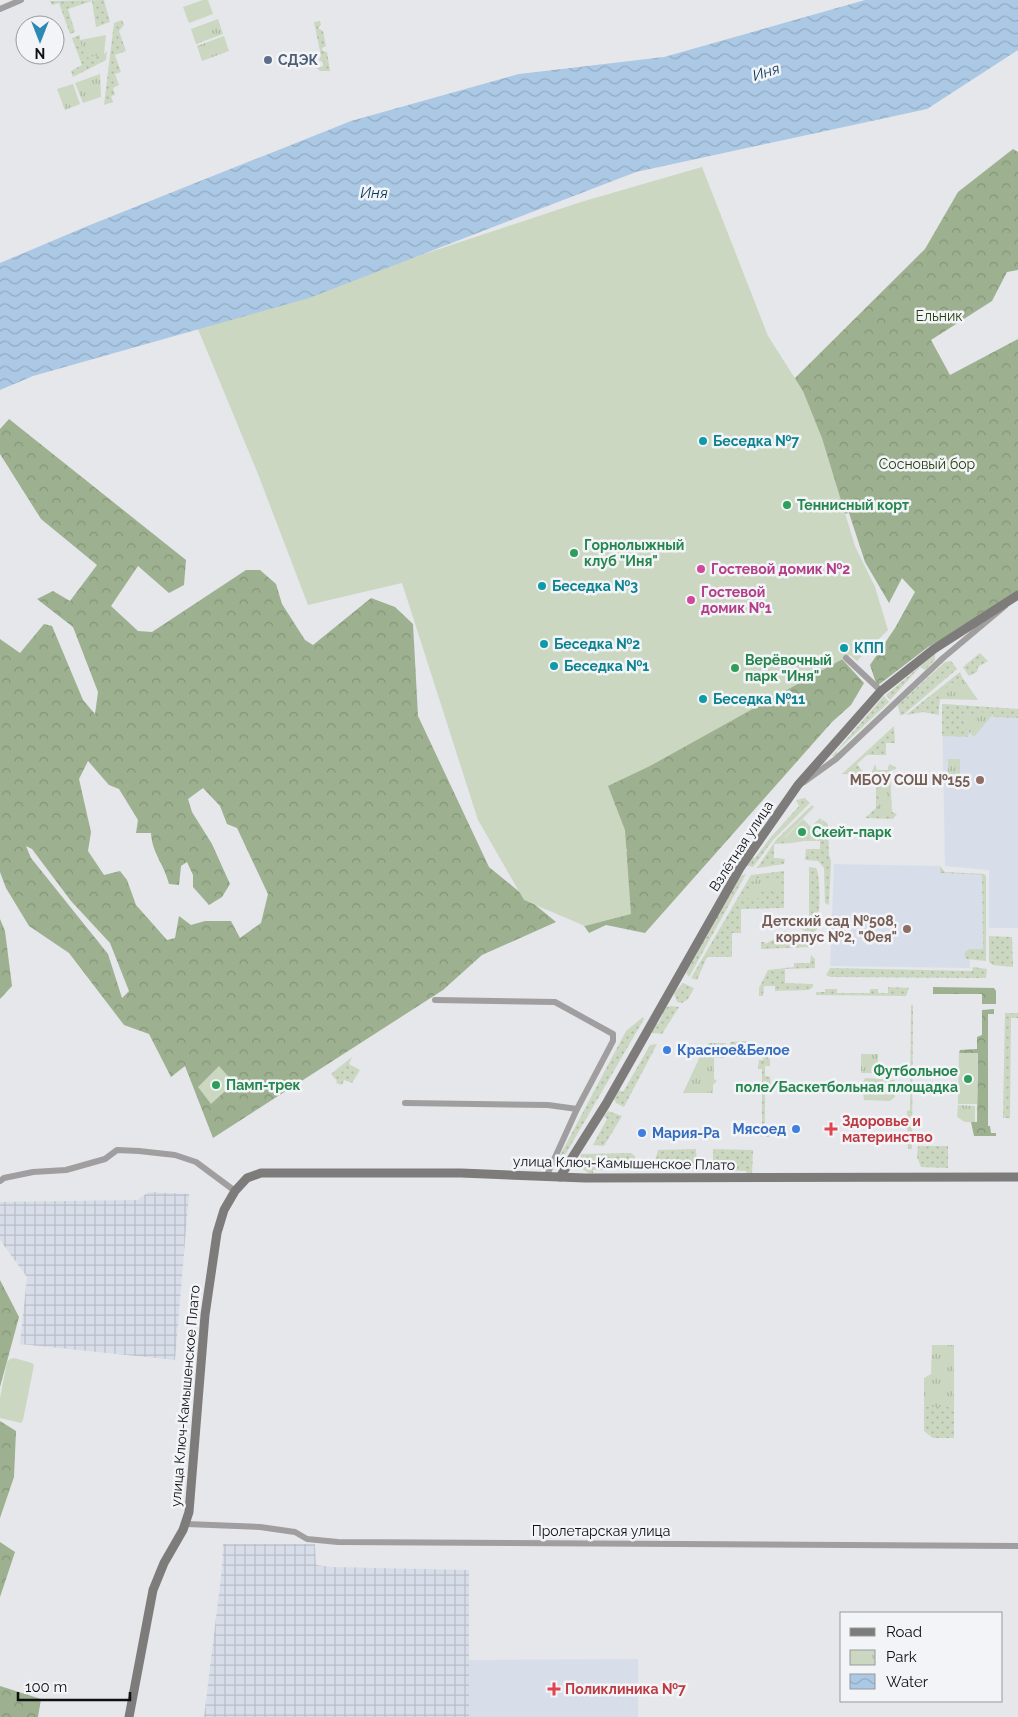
<svg xmlns="http://www.w3.org/2000/svg" width="1018" height="1717" font-family="Raleway,sans-serif">
  <style>
    .built { fill: #d8dee9 }
    .industrial { fill: url(#industrial-grid) }
    .grass { fill: url(#grass-dots) }
    .forest { fill: url(#forest-crowns); fill-rule: evenodd }
    .park { fill: url(#park-tufts) }
    .garden { fill: #cbd7c1 }
    .water { fill: url(#water-waves) }
    .lines { fill: none; stroke-linecap: round; stroke-linejoin: round }
    .street { stroke: #a09e9e; stroke-width: 6 }
    .secondary { stroke: #7e7b7b; stroke-width: 9 }
    .service-dot { fill: #5c6f8a; stroke: #f2f4f8; stroke-width: 2 }
    .culture-dot { fill: #0f9aa8; stroke: #f2f4f8; stroke-width: 2 }
    .leisure-dot { fill: #2e9e5b; stroke: #f2f4f8; stroke-width: 2 }
    .hotel-dot { fill: #d1479c; stroke: #f2f4f8; stroke-width: 2 }
    .education-dot { fill: #8d6e63; stroke: #f2f4f8; stroke-width: 2 }
    .shop-dot { fill: #3f7fe0; stroke: #f2f4f8; stroke-width: 2 }
    .health-dot { fill: #e0444e; stroke: #f2f4f8; stroke-width: 2 }
    .labels { text-anchor: middle; stroke-width: 5; stroke-linejoin: round; paint-order: stroke }
    .service-label { font-size: 14px; font-weight: bold; fill: #4e5e75; stroke: #f2f4f8; text-anchor: start }
    .park-label { font-size: 14px; fill: #283f0c; stroke: #f2f4f8 }
    .culture-label { font-size: 14px; font-weight: bold; fill: #0d838f; stroke: #f2f4f8; text-anchor: start }
    .leisure-label { font-size: 14px; font-weight: bold; fill: #27864d; stroke: #f2f4f8; text-anchor: start }
    .hotel-label { font-size: 14px; font-weight: bold; fill: #b23c85; stroke: #f2f4f8; text-anchor: start }
    .education-label { font-size: 14px; font-weight: bold; fill: #785e54; stroke: #f2f4f8; text-anchor: end }
    .street-label { font-size: 14px; fill: #0f1011; stroke: #f2f4f8 }
    .shop-label { font-size: 14px; font-weight: bold; fill: #366cbe; stroke: #f2f4f8; text-anchor: start }
    .health-label { font-size: 14px; font-weight: bold; fill: #be3a42; stroke: #f2f4f8; text-anchor: start }
    .water-label { font-size: 15px; font-style: italic; fill: #06375b; stroke: #f2f4f8 }
  </style>
  <defs>
    <pattern id="industrial-grid" width="8" height="8" patternUnits="userSpaceOnUse" patternTransform="scale(1.25)"><rect width="8" height="8" fill="#d8dee9"/><path d="M0 4h8M4 0v8" fill="none" stroke="#b8bdc7"/></pattern>
    <pattern id="grass-dots" width="8" height="8" patternUnits="userSpaceOnUse" patternTransform="scale(1.25)"><rect width="8" height="8" fill="#cbd7c1"/><path d="M2 2h.1M6 6h.1" fill="none" stroke="#adb8a5" stroke-width="1.8" stroke-linecap="round"/></pattern>
    <pattern id="forest-crowns" width="20" height="18" patternUnits="userSpaceOnUse" patternTransform="scale(1.25)"><rect width="20" height="18" fill="#9db08f"/><path d="M2 6a3 3 0 1 1 6 0M12 15a3 3 0 1 1 6 0" fill="none" stroke="#86967a"/></pattern>
    <pattern id="park-tufts" width="24" height="20" patternUnits="userSpaceOnUse" patternTransform="scale(1.25)"><rect width="24" height="20" fill="#cbd7c1"/><path d="M3 7l-1-3M5 7V3M7 7l1-3M15 17l-1-3M17 17v-4M19 17l1-3" fill="none" stroke="#adb8a5"/></pattern>
    <pattern id="water-waves" width="16" height="10" patternUnits="userSpaceOnUse" patternTransform="scale(1.25)"><rect width="16" height="10" fill="#abc8e4"/><path d="M0 5q4-4 8 0t8 0" fill="none" stroke="#92abc3"/></pattern>
  </defs>
  <rect width="100%" height="100%" fill="#e5e7eb"/>
  <g class="built">
    <path d="M942 704 1018 709V928H989V870L945 866Z"/>
    <path d="M834 864 940 866V873L982 875 983 949H969L970 968 830 966Z"/>
    <path d="M638 1659V1717H469V1660Z"/>
  </g>
  <g class="industrial">
    <path d="M149 1192 189 1194 175 1360 20 1344 27 1277 0 1240V1202L137 1200Z"/>
    <path d="M223 1544H315L316 1565 332 1567 469 1570V1717H204L222 1568Z"/>
  </g>
  <g class="grass">
    <path d="M104 0 110 22 96 27 92 1 68 9 75 32 70 34 59 3 52 5 50 1Z"/>
    <path d="M122 20 124 25 119 31 126 51 115 55 121 72 115 74 119 85 113 88 115 95 111 96 113 102 104 105 114 23Z"/>
    <path d="M320 21 321 25 318 28 323 31 326 46 322 48 323 51 327 52 330 71H320L317 68 323 66V62L319 60 321 56 314 22Z"/>
    <path d="M80 35V40L104 54 107 51 106 60 73 77 71 71 82 65 72 38Z"/>
    <path d="M964 629 935 654V660L925 670 920 667 890 700 886 695Z"/>
    <path d="M980 653 988 661 978 667 977 672 969 676 963 667Z"/>
    <path d="M951 661 957 669 903 715H900L898 705 945 662Z"/>
    <path d="M960 672 962 677C943 690 939 691 939 715L923 712 906 715Z"/>
    <path d="M884 696 889 702 837 751 838 757 832 756Z"/>
    <path d="M942 704 1018 709V718L993 717 992 714 965 728 969 733 968 737 942 736Z"/>
    <path d="M894 726 895 743H886V755H867L857 764 865 775 842 774Z"/>
    <path d="M875 764 877 770H888L889 764 896 767V769L890 771 892 812 897 814 893 819 865 818 876 808V773L872 772Z"/>
    <path d="M805 798 810 803 773 840 753 867 745 865 748 857 755 858 771 837 799 806 796 800Z"/>
    <path d="M812 805 814 807 785 837 792 843 774 844V858L785 859 784 864 757 868 776 840Z"/>
    <path d="M822 819 828 824 829 855 831 861 829 905 825 903 824 868 818 861 805 860 806 849H820V841H804L824 824Z"/>
    <path d="M940 866 945 872 984 874 986 876V961L966 959 964 953 969 949H983L982 875 940 873Z"/>
    <path d="M809 867 816 868C821 875 820 918 817 928 816 932 812 935 811 937L805 931 789 923V920H809Z"/>
    <path d="M784 871V908L741 909V933H732V957H707L697 980 691 978 751 875Z"/>
    <path d="M746 874 689 977 686 973 737 879 740 876Z"/>
    <path d="M783 931 800 935 812 945 810 947 761 949V942H765V944L784 934Z"/>
    <path d="M989 936 1012 937 1013 967 993 965 989 962Z"/>
    <path d="M811 955 815 959V968L785 969V983L813 984V987L809 990 775 991V986H764L763 996H759V988L768 970 794 967V963H810Z"/>
    <path d="M973 967 987 969 986 978 830 977 826 975 830 968 972 971Z"/>
    <path d="M683 983 694 988 688 999 682 1003 677 1002 674 993Z"/>
    <path d="M888 987 909 988 906 996 816 995V992H825V989H837V993H870V989H878V993H888Z"/>
    <path d="M911 1005H913L912 1149H908L907 1111 910 1110Z"/>
    <path d="M671 1006 679 1007 662 1034 653 1033 650 1029 653 1023 658 1024 663 1014 660 1009Z"/>
    <path d="M1005 1013H1018V1018H1011L1010 1118H1003Z"/>
    <path d="M643 1017 644 1019 564 1157 559 1163H556L626 1031Z"/>
    <path d="M747 1041 749 1054 747 1056 733 1057 729 1054 730 1042Z"/>
    <path d="M657 1044 624 1107 616 1103 614 1099 618 1090 623 1092 650 1045Z"/>
    <path d="M763 1045H765V1056L770 1059V1066H765V1076L770 1077 771 1090H765V1134H771L769 1137 758 1136V1133L762 1132V1069H758L759 1060H763Z"/>
    <path d="M352 1057 349 1064 360 1070 352 1083 344 1080 342 1085 336 1083 337 1081 331 1074Z"/>
    <path d="M608 1111 622 1116 604 1146 593 1145 607 1119 604 1116Z"/>
    <path d="M918 1146H948V1168L921 1167 917 1157Z"/>
    <path d="M696 1149 697 1169 662 1168 658 1167 655 1162 658 1150Z"/>
    <path d="M713 1149 753 1150 752 1174 747 1175 746 1171 713 1169Z"/>
    <path d="M631 1153 635 1156V1160L615 1161 613 1170H593V1173H588L579 1166 581 1154Z"/>
    <path d="M924 1407H954V1438H933L924 1431Z"/>
  </g>
  <g class="forest">
    <path d="M1013 149 1018 152V270L1007 272 992 301 931 340 950 375 1018 339V591L983 616 928 647 877 686 870 665 895 628 915 592 902 578 889 603 865 562 849 513 843 514 794 379 925 249 958 192Z"/>
    <path d="M9 419 186 560 184 585 169 593 138 566 111 606 138 631 152 632 246 570H260L276 584 282 604 305 640 313 645 371 598 395 607 413 624 418 716 489 867 556 922 482 955 443 990 213 1138 185 1066 171 1077 149 1034 124 1025 69 953 29 926 6 888 0 872V639L20 653 44 624 52 626 83 700 95 714 98 692 73 627 37 599 53 591 70 601 97 565 41 519 0 454V429ZM88 761 109 785 119 789 138 820 136 833H151C152 853 164 864 169 884L179 885 181 866 187 862 193 875V887L209 905 222 897 230 884 212 844 192 812 188 799 203 788 220 806 227 824 237 828 268 894 261 923 240 938 231 921H205L191 925 179 916 175 938 167 940 136 905 127 880 120 871 104 875 88 851 91 832 79 779ZM26 846 32 849 71 901 110 943 129 991 122 998 108 954 31 858Z"/>
    <path d="M841 658 864 683 851 705 832 722 645 933 606 925 589 933 568 902 627 851 607 800 608 778Z"/>
    <path d="M0 919 5 931 12 986 0 999Z"/>
    <path d="M933 987 994 988 996 991V1004H982V994H933Z"/>
    <path d="M994 1009V1014H988V1126H990L991 1133H996V1136H974L971 1122H977L978 1054 959 1053 960 1050 977 1049V1037L982 1035V1010Z"/>
    <path d="M0 1280 19 1317 0 1387Z"/>
    <path d="M0 1421 16 1431 14 1477 0 1518Z"/>
    <path d="M0 1542 15 1552 0 1597Z"/>
    <path d="M0 1686 41 1699 38 1717H0Z"/>
  </g>
  <g class="park">
    <path d="M218 19 223 34 196 44 191 29Z"/>
    <path d="M106 35 104 54 85 58 80 40Z"/>
    <path d="M224 36 229 51 202 61 197 46Z"/>
    <path d="M100 74 101 97 83 103 75 83Z"/>
    <path d="M73 84 80 104 65 110 57 89Z"/>
    <path d="M962 677 978 700 939 699 942 691Z"/>
    <path d="M981 712 993 714 974 737 965 728 966 716Z"/>
    <rect x="948" y="759" width="12" height="28"/>
    <path d="M889 771 890 814 879 815 878 772Z"/>
    <path d="M757 878H780V892H760V898H744Z"/>
    <path d="M709 1043H726L725 1058H714V1079L717 1081 713 1085V1093H683L703 1050 701 1049 702 1046 706 1047Z"/>
    <rect x="861" y="1054" width="17" height="19"/>
    <path d="M958 1105 975 1106V1122H965L957 1117Z"/>
    <path d="M932 1345H954V1407H924V1378L931 1374Z"/>
  </g>
  <g class="garden">
    <path d="M203 0H208L213 14 189 23 183 7Z"/>
    <path d="M702 167 768 336 803 391 822 438 855 546 875 587 888 630 857 661 850 655 650 766 608 786 625 830 631 914 585 926 524 900 478 820 402 583 308 605 258 474 198 329 581 202Z"/>
    <path d="M820 818 824 824 804 841 792 843 785 838 803 819 811 827Z"/>
    <path d="M959 1053H978L977 1104H958Z"/>
    <path d="M219 1066 234 1083 211 1104 198 1087Z"/>
    <path d="M865 1078 895 1080V1097L890 1101 864 1100 862 1084Z"/>
    <path d="M14 1358 32 1363 34 1365 23 1420 21 1423 0 1418V1398L7 1362 10 1359Z"/>
  </g>
  <path class="water" d="M865 0H1018V50L927 109 636 172 309 298 33 376 0 390V263L90 225 351 121 519 74 664 57Z"/>
  <g class="lines">
    <g class="street">
      <path d="M0 9 21 0"/>
      <path d="M846 658 881 691"/>
      <path d="M804 782 836 759 943 658 1005 606"/>
      <path d="M435 1000 555 1002 613 1034V1041L577 1109 546 1177"/>
      <path d="M405 1103 548 1105 577 1109"/>
      <path d="M0 1181 4 1178 33 1172 66 1170 105 1159 117 1150 139 1151 175 1155 196 1162 235 1191"/>
      <path d="M186 1524 260 1527 295 1532 307 1539 338 1542 1018 1546"/>
    </g>
    <g class="secondary">
      <path d="M560 1177 606 1104 740 868 798 785 881 691 934 649 1018 595"/>
      <path d="M129 1717 153 1590 164 1563 183 1530 189 1512 205 1315 217 1233 224 1210 235 1191 247 1178 261 1173H461L585 1178 1018 1177"/>
    </g>
  </g>
  <circle class="service-dot" cx="268" cy="60" r="5"/>
  <g class="culture-dot">
    <circle cx="703" cy="441" r="5"/>
    <circle cx="542" cy="586" r="5"/>
    <circle cx="544" cy="644" r="5"/>
    <circle cx="844" cy="648" r="5"/>
    <circle cx="554" cy="666" r="5"/>
    <circle cx="703" cy="699" r="5"/>
  </g>
  <g class="leisure-dot">
    <circle cx="787" cy="505" r="5"/>
    <circle cx="574" cy="553" r="5"/>
    <circle cx="735" cy="668" r="5"/>
    <circle cx="802" cy="832" r="5"/>
    <circle cx="968" cy="1079" r="5"/>
    <circle cx="216" cy="1085" r="5"/>
  </g>
  <g class="hotel-dot">
    <circle cx="701" cy="569" r="5"/>
    <circle cx="691" cy="600" r="5"/>
  </g>
  <g class="education-dot">
    <circle cx="980" cy="780" r="5"/>
    <circle cx="907" cy="929" r="5"/>
  </g>
  <g class="shop-dot">
    <circle cx="667" cy="1050" r="5"/>
    <circle cx="796" cy="1129" r="5"/>
    <circle cx="642" cy="1133" r="5"/>
  </g>
  <g class="health-dot">
    <path d="M828.5 1121.5h5v5h5v5h-5v5h-5v-5h-5v-5h5z"/>
    <path d="M551.5 1681.5h5v5h5v5h-5v5h-5v-5h-5v-5h5z"/>
  </g>
  <g class="labels">
    <g class="service-label">
      <text x="278" y="65">СДЭК</text>
    </g>
    <g class="park-label">
      <text x="939" y="321">Ельник</text>
      <text x="927" y="469">Сосновый бор</text>
    </g>
    <g class="culture-label">
      <text x="713" y="446">Беседка №7</text>
      <text x="552" y="591">Беседка №3</text>
      <text x="554" y="649">Беседка №2</text>
      <text x="854" y="653">КПП</text>
      <text x="564" y="671">Беседка №1</text>
      <text x="713" y="704">Беседка №11</text>
    </g>
    <g class="leisure-label">
      <text x="797" y="510">Теннисный корт</text>
      <text x="584" y="550">Горнолыжный<tspan x="584" dy="16">клуб "Иня"</tspan></text>
      <text x="745" y="665">Верёвочный<tspan x="745" dy="16">парк "Иня"</tspan></text>
      <text x="812" y="837">Скейт-парк</text>
      <text x="958" y="1076" text-anchor="end">Футбольное<tspan x="958" dy="16">поле/Баскетбольная площадка</tspan></text>
      <text x="226" y="1090">Памп-трек</text>
    </g>
    <g class="hotel-label">
      <text x="711" y="574">Гостевой домик №2</text>
      <text x="701" y="597">Гостевой<tspan x="701" dy="16">домик №1</tspan></text>
    </g>
    <g class="education-label">
      <text x="970" y="785">МБОУ СОШ №155</text>
      <text x="897" y="926">Детский сад №508,<tspan x="897" dy="16">корпус №2, "Фея"</tspan></text>
    </g>
    <g class="street-label">
      <text transform="translate(741 846) rotate(-57)" y="5">Взлётная улица</text>
      <text transform="translate(624 1163) rotate(1)" y="5">улица Ключ-Камышенское Плато</text>
      <text transform="translate(185 1396) rotate(-85)" y="5">улица Ключ-Камышенское Плато</text>
      <text x="601" y="1536">Пролетарская улица</text>
    </g>
    <g class="shop-label">
      <text x="677" y="1055">Красное&amp;Белое</text>
      <text x="786" y="1134" text-anchor="end">Мясоед</text>
      <text x="652" y="1138">Мария-Ра</text>
    </g>
    <g class="health-label">
      <text x="842" y="1126">Здоровье и<tspan x="842" dy="16">материнство</tspan></text>
      <text x="565" y="1694">Поликлиника №7</text>
    </g>
    <g class="water-label">
      <text transform="translate(766 72) rotate(-18)" y="5">Иня</text>
      <text x="374" y="198">Иня</text>
    </g>
  </g>
  <rect x="840" y="1612" width="162" height="90" fill="#f2f4f8" stroke="#97999c"/>
  <rect x="850" y="1628" width="25" height="8" fill="#7e7b7b" stroke="#97999c"/>
  <text x="886" y="1637" font-size="15" fill="#0f1011">Road</text>
  <rect x="850" y="1650" width="25" height="15" fill="url(#park-tufts)" stroke="#97999c"/>
  <text x="886" y="1662" font-size="15" fill="#0f1011">Park</text>
  <rect x="850" y="1674" width="25" height="15" fill="url(#water-waves)" stroke="#97999c"/>
  <text x="886" y="1687" font-size="15" fill="#0f1011">Water</text>
  <g transform="translate(40 40) rotate(180)"><circle r="24" fill="#f2f4f8" stroke="#97999c"/>
  <path d="M0-4L9 19L0 12L-9 19Z" fill="#2c88b5"/>
  <text y="-8" font-size="14" font-weight="bold" text-anchor="middle" fill="#0f1011">N</text>
  </g>
  <path d="M18 1692v8h112v-8" fill="none" stroke="#0f1011" stroke-width="2.5"/>
  <text x="25" y="1692" font-size="15" fill="#0f1011" stroke="#f2f4f8" stroke-width="4" paint-order="stroke">100 m</text>
</svg>
